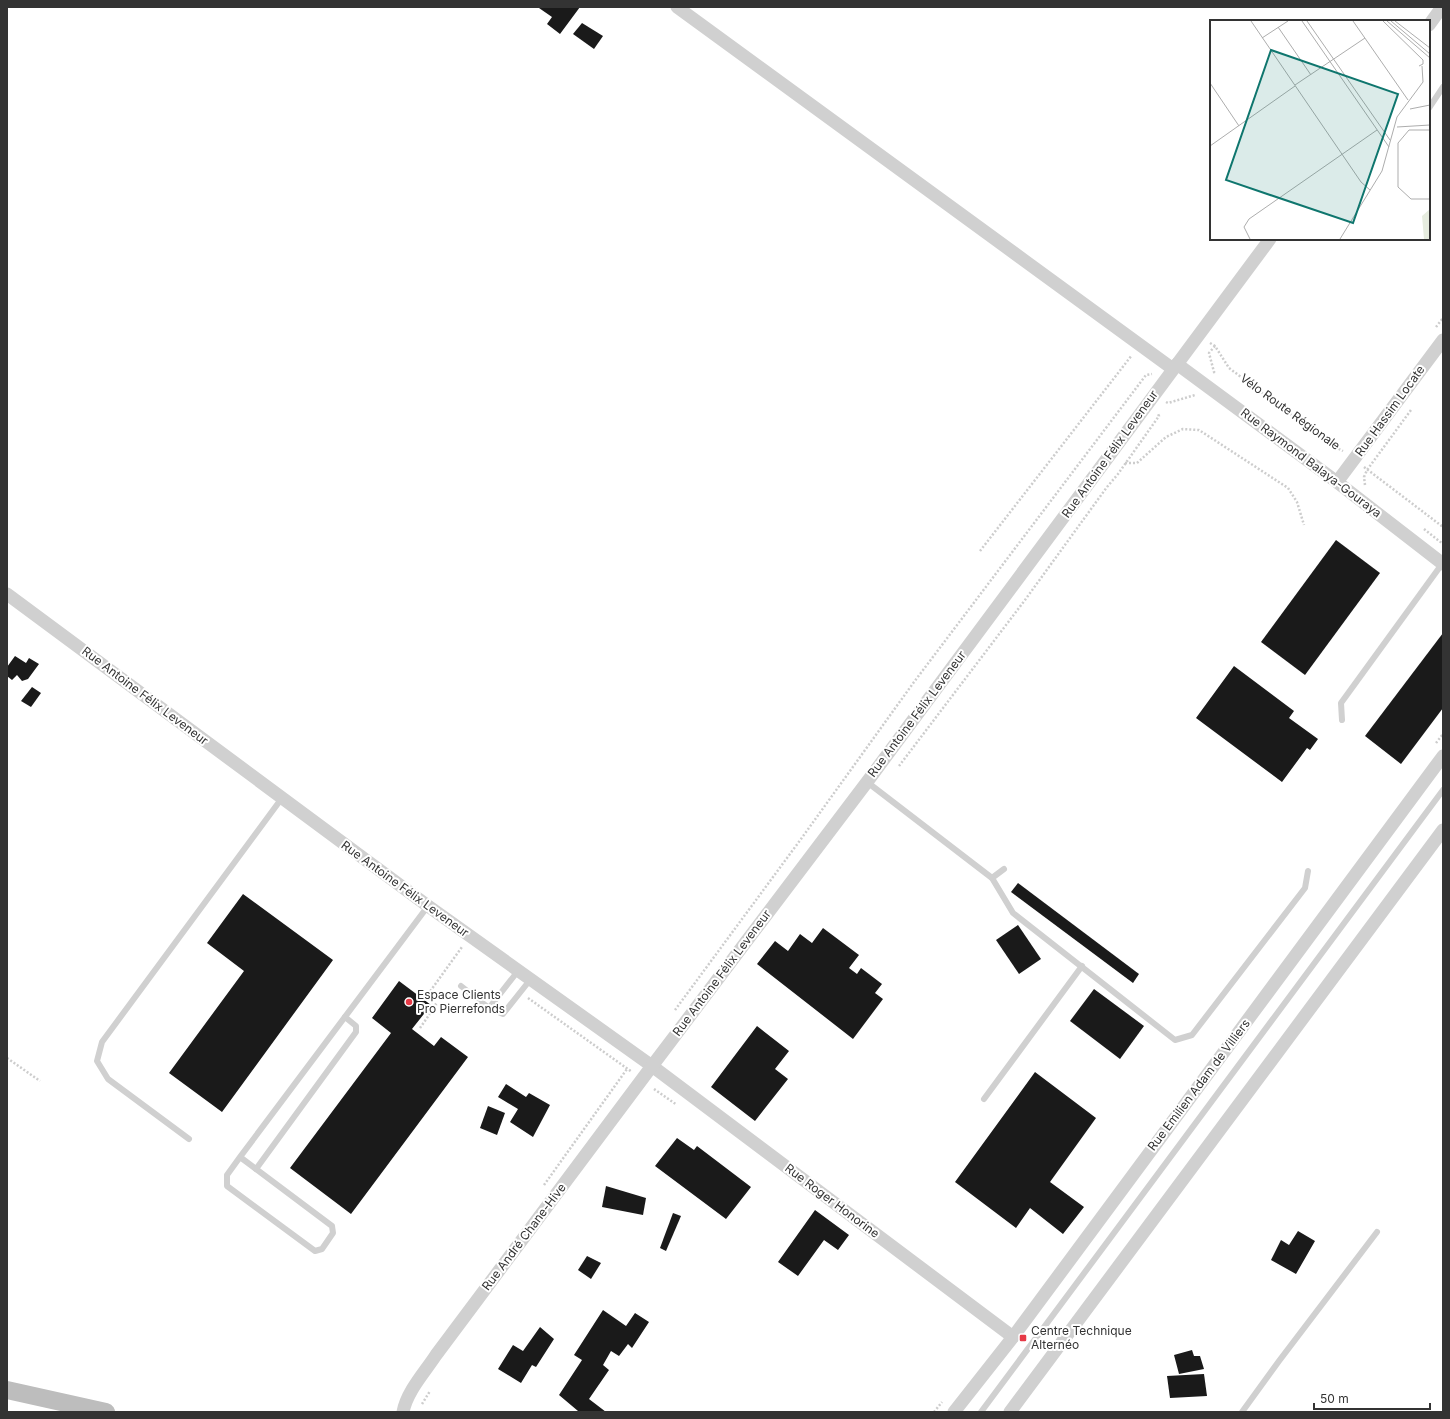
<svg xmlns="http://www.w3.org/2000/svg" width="1450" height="1419" font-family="Inter,sans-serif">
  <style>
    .building { fill: #1a1a1a }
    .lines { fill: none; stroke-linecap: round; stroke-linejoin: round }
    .path { stroke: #cdcdcd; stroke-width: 2.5; stroke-dasharray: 2 2; stroke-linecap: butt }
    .lane { stroke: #d0d0d0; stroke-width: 6 }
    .street { stroke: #d0d0d0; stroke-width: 13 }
    .secondary { stroke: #bdbdbd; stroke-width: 18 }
    .poi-dot { fill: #e63946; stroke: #fff; stroke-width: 1.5 }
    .labels { text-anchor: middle; stroke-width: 4; stroke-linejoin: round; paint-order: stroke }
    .street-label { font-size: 12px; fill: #333; stroke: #fff }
    .poi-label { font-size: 12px; fill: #333; stroke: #fff; text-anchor: start }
    .inset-road { fill: none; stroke: #adadad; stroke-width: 1 }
    .view { fill: #0f766e; fill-opacity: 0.15; stroke: #0f766e; stroke-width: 2 }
    .inset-edge { fill: none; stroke: #333; stroke-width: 2 }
  </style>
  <rect width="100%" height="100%" fill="#fff"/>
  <g class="building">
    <path d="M540 7H580L560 34 547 24 552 17 539 8Z"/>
    <path d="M582 23 603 36 594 49 573 34Z"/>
    <path d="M1336 540 1380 573 1305 675 1261 642Z"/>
    <path d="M1443 633V708L1401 764 1365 736Z"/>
    <path d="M15 656 26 663 29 658 39 664 28 679 22 681 17 675 12 680 7 676V667Z"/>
    <path d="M1234 666 1294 711 1289 718 1318 739 1310 750 1307 748 1282 782 1196 718Z"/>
    <path d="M32 687 41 693 31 707 21 701Z"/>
    <path d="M1018 883 1139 974 1133 983 1011 892Z"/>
    <path d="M243 894 333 960 222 1112 169 1073 244 971 207 943Z"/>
    <path d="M1018 925 1041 959 1019 974 996 940Z"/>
    <path d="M823 928 859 955 849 968 857 974 861 968 882 984 875 993 883 999 853 1039 757 964 775 941 788 951 800 934 812 943Z"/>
    <path d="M399 981 431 1005 412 1029 434 1046 441 1037 468 1057 351 1214 290 1168 391 1033 372 1018Z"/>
    <path d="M1094 989 1144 1026 1120 1059 1070 1021Z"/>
    <path d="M757 1026 789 1051 775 1069 788 1079 755 1121 711 1087Z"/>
    <path d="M1035 1072 1096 1118 1050 1182 1084 1207 1063 1234 1030 1208 1016 1228 955 1182Z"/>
    <path d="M506 1084 526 1097 529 1093 550 1105 533 1137 510 1122 518 1109 498 1097Z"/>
    <path d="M488 1106 505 1113 497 1135 480 1128Z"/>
    <path d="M677 1138 694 1150 697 1146 751 1187 726 1219 655 1166Z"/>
    <path d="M606 1186 646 1198 643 1215 602 1207Z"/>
    <path d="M815 1210 849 1235 838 1250 824 1240 798 1276 778 1262Z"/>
    <path d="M673 1213 681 1216 666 1251 660 1248Z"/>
    <path d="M1298 1231 1315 1241 1296 1274 1271 1260 1281 1240 1289 1245Z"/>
    <path d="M587 1256 601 1263 591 1279 578 1270Z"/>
    <path d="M603 1310 626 1326 635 1313 649 1322 632 1348 628 1344 619 1356 611 1351 603 1365 609 1370 589 1399 606 1412H577L578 1411 559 1395 582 1360 574 1355Z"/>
    <path d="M540 1327 554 1339 536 1367 532 1365 521 1383 498 1369 513 1345 523 1351Z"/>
    <path d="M1192 1350 1194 1356H1200L1204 1369 1179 1374 1174 1355Z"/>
    <path d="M1204 1374 1207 1396 1170 1398 1167 1376Z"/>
  </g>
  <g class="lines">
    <g class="path">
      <path d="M1436 327 1443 318"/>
      <path d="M1210 343 1215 346 1229 368 1335 447 1343 451"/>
      <path d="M1215 346 1209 353 1214 372 1215 373"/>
      <path d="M1166 402 1168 403 1195 395"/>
      <path d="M1125 463H1137L1166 437 1183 429 1199 430 1288 488 1297 502 1304 525"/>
      <path d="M1364 467 1443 527"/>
      <path d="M1365 485 1364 477 1367 470 1411 410"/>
      <path d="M1424 529 1443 544"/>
      <path d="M980 551 1132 355"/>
      <path d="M1436 743 1443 734"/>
      <path d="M899 766 1025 600 1107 487 1118 474 1159 416 1158 414"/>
      <path d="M528 998 632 1072"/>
      <path d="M675 1010 801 839 914 682 1146 375 1152 374"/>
      <path d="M420 1028 436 1005 426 997 462 947"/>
      <path d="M7 1058 40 1081"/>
      <path d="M654 1089 677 1105"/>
      <path d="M544 1185 627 1069"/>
      <path d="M422 1404 430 1391"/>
      <path d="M934 1412 942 1402"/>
    </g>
    <g class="lane">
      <path d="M1429 108 1443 87"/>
      <path d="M1342 720 1341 703 1442 564"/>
      <path d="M867 782 992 878"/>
      <path d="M1004 869 992 878 1013 913 1175 1040 1192 1035 1305 888 1308 871"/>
      <path d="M461 986 489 1008 503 1014 530 980"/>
      <path d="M489 1008 518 971"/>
      <path d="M984 1099 1082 966"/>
      <path d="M189 1139 108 1079 97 1061 102 1042 282 798"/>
      <path d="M240 1157 332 1226 333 1233 322 1249 315 1251 227 1186V1175L240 1157 428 906"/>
      <path d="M256 1169 356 1032V1026L345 1017"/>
      <path d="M981 1412 1443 790"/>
      <path d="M1242 1412 1279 1361 1377 1232"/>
    </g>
    <g class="street">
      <path d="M677 7 1173 369"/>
      <path d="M1429 25 1442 7"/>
      <path d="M1177 364 1337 482 1443 564"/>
      <path d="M1337 482 1443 340"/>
      <path d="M7 594 428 906 652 1066 1013 1337"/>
      <path d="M403 1412C407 1391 425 1372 436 1355L646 1074 867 782 1270 239"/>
      <path d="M954 1412 1013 1337 1443 756"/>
      <path d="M1010 1412 1443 830"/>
    </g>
    <path class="secondary" d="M7 1390 106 1412"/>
  </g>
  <g class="poi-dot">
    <circle cx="409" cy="1002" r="4"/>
    <rect x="1019" y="1334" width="8" height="8" rx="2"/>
  </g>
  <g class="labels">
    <g class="street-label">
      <text transform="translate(1390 411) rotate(-54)" y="4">Rue Hassim Locate</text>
      <text transform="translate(1290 412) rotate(36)" y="4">Vélo Route Régionale</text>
      <text transform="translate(1110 454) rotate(-54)" y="4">Rue Antoine Félix Leveneur</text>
      <text transform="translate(1311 463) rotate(37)" y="4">Rue Raymond Balaya-Gouraya</text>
      <text transform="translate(145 696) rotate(37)" y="4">Rue Antoine Félix Leveneur</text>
      <text transform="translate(917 714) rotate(-53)" y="4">Rue Antoine Félix Leveneur</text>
      <text transform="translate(405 889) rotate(36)" y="4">Rue Antoine Félix Leveneur</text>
      <text transform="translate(722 973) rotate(-53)" y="4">Rue Antoine Félix Leveneur</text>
      <text transform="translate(1199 1085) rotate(-53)" y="4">Rue Emilien Adam de Villiers</text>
      <text transform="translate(832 1201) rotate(37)" y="4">Rue Roger Honorine</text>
      <text transform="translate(524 1237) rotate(-53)" y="4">Rue André Chane-Hive</text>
    </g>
    <g class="poi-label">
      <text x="417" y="999">Espace Clients<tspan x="417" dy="14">Pro Pierrefonds</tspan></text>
      <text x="1031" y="1335">Centre Technique<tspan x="1031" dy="14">Alternéo</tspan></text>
    </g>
  </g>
  <g transform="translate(1210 20)">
    <rect width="220" height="220" fill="#fff"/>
    <path d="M220 189V219H214L212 196Z" fill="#e6ecdf"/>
    <path class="inset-road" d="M41 1 151 162 160 170M92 1 179 127M97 1 180 120M143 1 198 80M173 1 213 40V44L209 46M177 1 220 38M181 1 220 34M185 1 220 28M68 7 101 55M52 18 78 1M0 63 29 106M85 65 155 18M200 89 220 85M187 107 220 105M220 110H199L188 123V167L201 179H220M0 126 85 66M40 219 34 207 39 199 167 110M130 219 172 151 187 97 213 62 212 46"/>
    <path class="view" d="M61 30 188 74 143 203 16 160Z"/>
    <rect width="220" height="220" class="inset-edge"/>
  </g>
  <rect width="1450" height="1419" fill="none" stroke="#333333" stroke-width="16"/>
  <path d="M1314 1403v6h116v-6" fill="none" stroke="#333333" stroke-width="2"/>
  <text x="1320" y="1403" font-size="12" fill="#333333" stroke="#ffffff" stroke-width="3" paint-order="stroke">50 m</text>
</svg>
